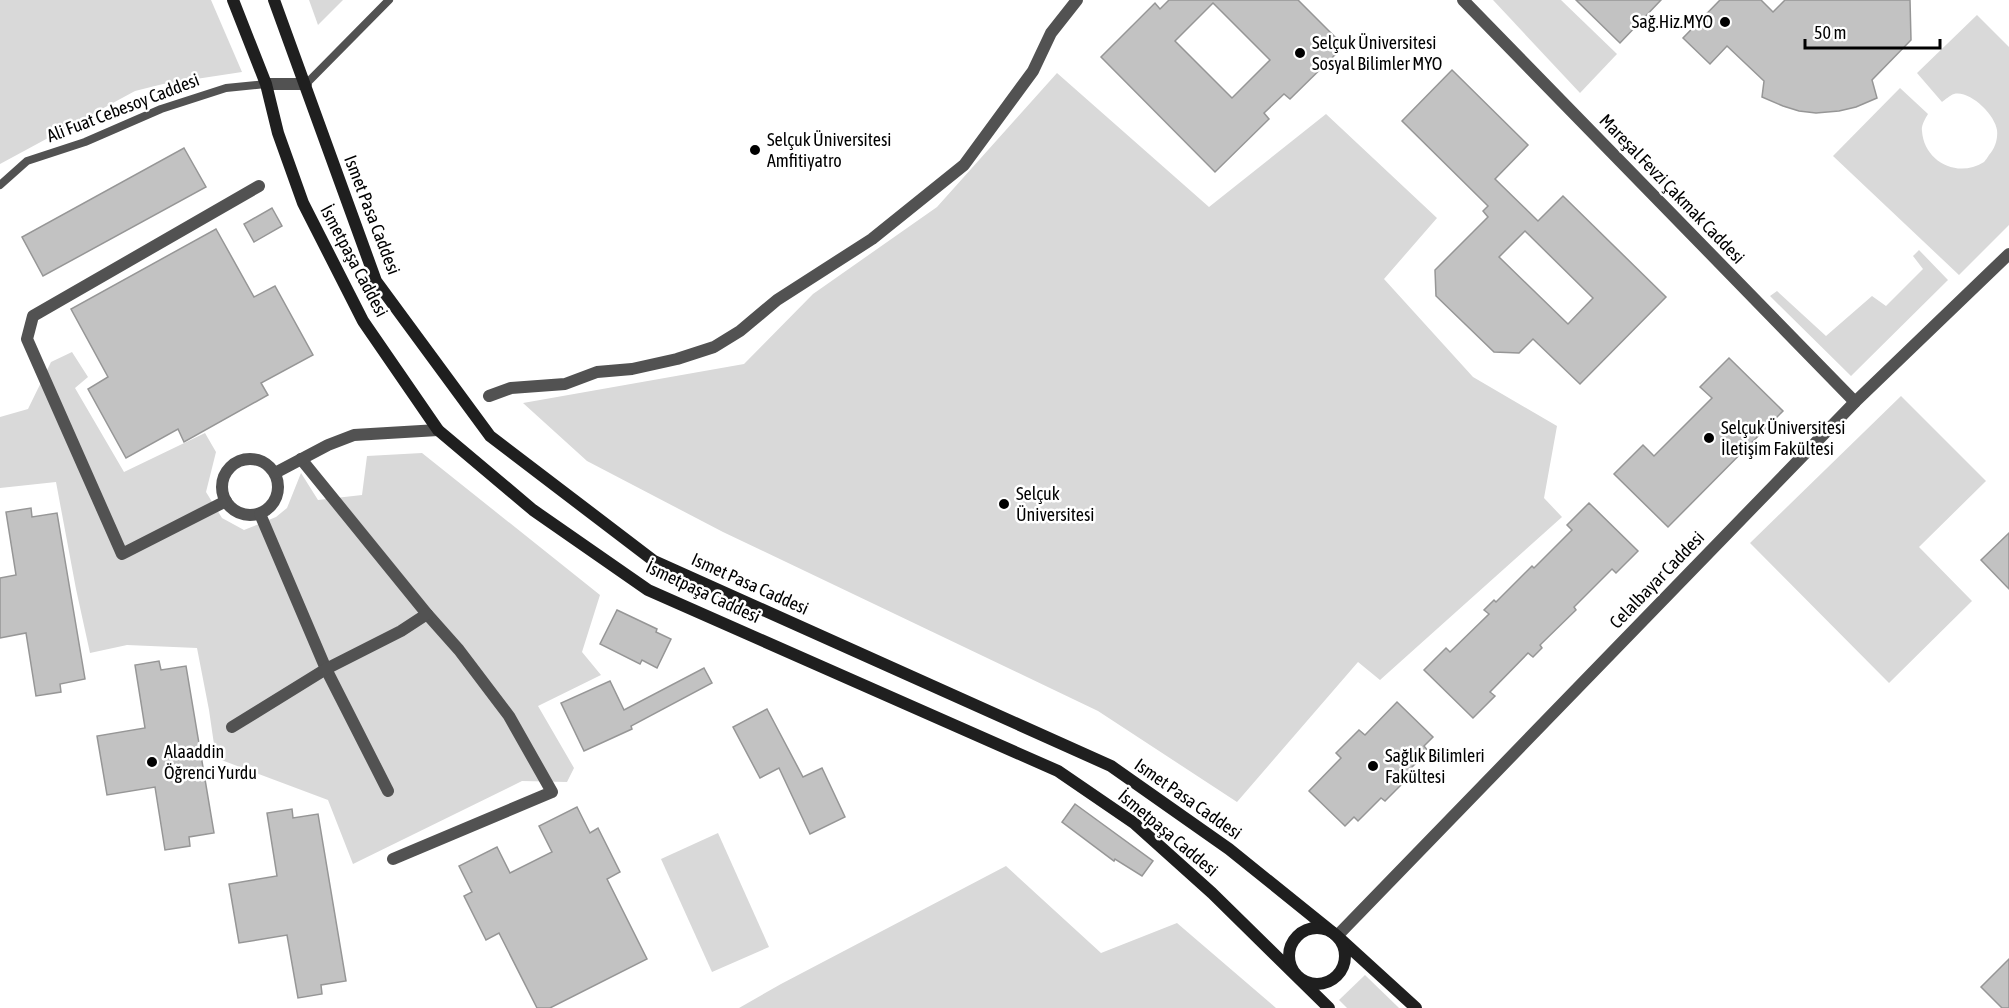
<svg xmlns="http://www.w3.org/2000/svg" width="2009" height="1008" font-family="'Asap Condensed',sans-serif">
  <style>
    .green { fill: #d9d9d9 }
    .building { fill: #c2c2c2; stroke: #969696; stroke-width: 1.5; fill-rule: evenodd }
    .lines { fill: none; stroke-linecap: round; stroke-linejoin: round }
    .service { stroke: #525252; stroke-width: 8 }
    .minor { stroke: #525252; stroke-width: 12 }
    .tertiary { stroke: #525252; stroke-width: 12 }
    .secondary { stroke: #1f1f1f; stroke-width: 12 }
    .poi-dot { fill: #000; stroke: #fff; stroke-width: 2 }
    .labels { text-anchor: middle; stroke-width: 5; stroke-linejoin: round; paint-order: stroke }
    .poi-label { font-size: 18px; fill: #000; stroke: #fff; text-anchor: start }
    .street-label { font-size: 18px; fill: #000; stroke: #fff }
  </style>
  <rect width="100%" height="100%" fill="#fff"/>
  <g class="green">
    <path d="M0 0H211L242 72 163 84 135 91 0 164Z"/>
    <path d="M309 0H343L318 25Z"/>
    <path d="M1493 0H1561L1617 54 1580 93Z"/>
    <path d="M1977 15 2009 47V225L1959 275 1833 156 1900 88 1928 114C1925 119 1921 126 1922 131 1924 161 1957 179 1984 162 1985 161 1988 157 1989 155 1995 148 1998 139 1997 130 1995 115 1970 90 1954 94 1950 95 1945 100 1942 102L1917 73Z"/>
    <path d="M1057 73 1209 207 1326 114 1437 218 1384 279 1473 377 1557 426 1544 498 1562 517 1380 680 1358 662 1237 802 1098 711 723 532 587 461 523 403 744 364 813 294 937 207Z"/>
    <path d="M1919 250 1948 280 1851 376 1770 296 1777 291 1826 336 1872 296 1886 306 1923 269 1913 256Z"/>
    <path d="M72 352 88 377 75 388 124 472 205 433 216 452 206 492 222 518 244 530 276 517 287 508 301 473 318 500 362 495 367 456 422 453 600 595 582 652 601 675 538 706 574 768 567 782 522 781 353 864 328 800 216 758 209 710 197 648 127 645 90 653 76 589 56 482 0 488V417L28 409 51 362Z"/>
    <path d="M1901 396 1986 481 1919 547 1972 601 1889 683 1750 543Z"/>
    <path d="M718 833 769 947 712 972 661 859Z"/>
    <path d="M1006 866 1101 953 1177 923 1276 1008H739L781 984Z"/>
    <path d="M1365 975 1399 1008H1347L1339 1000Z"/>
  </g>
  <g class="building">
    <path d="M1169 0H1298L1344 46 1290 99 1284 94 1264 113 1269 119 1215 172 1101 57 1155 3 1160 9ZM1213 3 1270 60 1232 98 1175 41Z"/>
    <path d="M1576 0H1661L1620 43Z"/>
    <path d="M1720 0H1761L1773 12 1785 0H1910L1911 40 1872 80 1877 98 1856 107 1839 111 1816 113 1799 111 1783 106 1762 97 1764 81 1727 46 1710 64 1683 38Z"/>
    <path d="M1452 70 1528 145 1495 179 1538 221 1563 196 1666 297 1580 384 1533 339 1519 353 1494 352 1436 296 1435 270 1488 217 1483 211 1488 206 1402 121ZM1525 231 1593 298 1568 324 1499 257Z"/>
    <path d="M184 148 206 187 43 276 22 237Z"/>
    <path d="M272 208 282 226 254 242 244 224Z"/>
    <path d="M216 229 254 297 275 286 313 355 261 383 268 395 184 442 178 429 126 458 88 389 108 377 71 309Z"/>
    <path d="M1729 358 1783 411 1668 527 1614 474 1643 445 1654 456 1712 398 1700 387Z"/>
    <path d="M1589 503 1638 551 1616 573 1612 569 1574 607 1576 610 1540 645 1542 648 1533 657 1528 653 1490 692 1495 696 1473 718 1424 670 1446 648 1450 652 1489 614 1484 610 1494 600 1496 602 1532 566 1534 568 1572 530 1567 525Z"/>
    <path d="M31 508 32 517 57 513 85 679 60 684 61 692 36 696 26 633 0 638V578L16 575 6 512Z"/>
    <path d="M2009 533V589L1981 560Z"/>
    <path d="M617 610 657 629 656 632 671 639 657 668 642 660 640 664 600 644Z"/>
    <path d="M159 661 161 670 186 666 214 833 189 837 190 846 165 850 155 787 107 795 97 736 145 728 135 665Z"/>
    <path d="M704 668 712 683 631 726 632 729 584 751 561 703 610 681 624 710Z"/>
    <path d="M1397 702 1433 737 1424 746 1428 751 1405 774 1408 778 1385 801 1381 798 1358 821 1354 817 1345 826 1309 791 1341 758 1336 753 1359 730 1365 735Z"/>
    <path d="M767 709 803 777 822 768 845 817 810 834 779 768 760 778 733 727Z"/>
    <path d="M1075 804 1153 861 1142 876 1115 859 1114 861 1062 822Z"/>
    <path d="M577 807 590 833 598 828 620 872 607 879 647 959 550 1008H537L499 933 486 940 464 896 472 892 459 866 497 847 510 873 552 852 539 826Z"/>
    <path d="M292 809 293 818 318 814 346 981 321 985 322 994 298 998 287 935 239 943 229 884 277 876 267 813Z"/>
    <path d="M2009 959V1008H2002L1981 987Z"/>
  </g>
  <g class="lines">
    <g class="service">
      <path d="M306 84 389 0"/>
      <path d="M0 185 27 161 85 142 161 109 226 88 266 84"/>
    </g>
    <g class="minor">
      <path d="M266 84H306"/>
      <path d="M489 396 511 388 565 384 597 372 632 369 677 359 714 347 740 331 777 300 872 239 964 165 1033 71 1051 33 1077 0"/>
      <path d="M301 459 427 614 459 650 509 716 552 792 393 859"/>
      <circle cx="250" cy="487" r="28"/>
      <path d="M275 473 328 445 354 435 438 430"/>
      <path d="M226 501 122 554 27 339 33 316 259 186"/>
      <path d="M260 514 326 669 388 791"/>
      <path d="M232 727 326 669 401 631 427 614"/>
    </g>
    <g class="tertiary">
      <path d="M1463 0 1855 402"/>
      <path d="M1337 936 1855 402 2009 254"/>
    </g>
    <g class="secondary">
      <path d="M233 0 266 84 278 133 303 203 363 321 438 430 533 510 648 590 1058 771 1134 823 1212 893 1329 1008"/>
      <path d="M274 0 376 281 490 436 654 561 1111 766 1229 849 1337 936 1416 1008"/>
      <circle cx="1317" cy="956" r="28"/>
    </g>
  </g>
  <g class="poi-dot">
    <circle cx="1725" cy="22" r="6"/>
    <circle cx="1300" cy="53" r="6"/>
    <circle cx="755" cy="150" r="6"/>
    <circle cx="1709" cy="438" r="6"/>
    <circle cx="1004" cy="504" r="6"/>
    <circle cx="152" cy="762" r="6"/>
    <circle cx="1373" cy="766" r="6"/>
  </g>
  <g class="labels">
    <g class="poi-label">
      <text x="1713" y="28" text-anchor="end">Sağ.Hiz.MYO</text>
      <text x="1312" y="49">Selçuk Üniversitesi<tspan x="1312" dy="21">Sosyal Bilimler MYO</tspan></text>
      <text x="767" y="146">Selçuk Üniversitesi<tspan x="767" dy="21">Amfitiyatro</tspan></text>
      <text x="1721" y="434">Selçuk Üniversitesi<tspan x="1721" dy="21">İletişim Fakültesi</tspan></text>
      <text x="1016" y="500">Selçuk<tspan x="1016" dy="21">Üniversitesi</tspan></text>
      <text x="164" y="758">Alaaddin<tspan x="164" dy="21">Öğrenci Yurdu</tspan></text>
      <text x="1385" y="762">Sağlık Bilimleri<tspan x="1385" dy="21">Fakültesi</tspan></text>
    </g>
    <g class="street-label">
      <text transform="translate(123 108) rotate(-21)" y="6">Ali Fuat Cebesoy Caddesi</text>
      <text transform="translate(1672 189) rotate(46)" y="6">Mareşal Fevzi Çakmak Caddesi</text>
      <text transform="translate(372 215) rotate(69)" y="6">Ismet Pasa Caddesi</text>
      <text transform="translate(354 261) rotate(62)" y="6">İsmetpaşa Caddesi</text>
      <text transform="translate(1657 580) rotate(-46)" y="6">Celalbayar Caddesi</text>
      <text transform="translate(750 584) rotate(24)" y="6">Ismet Pasa Caddesi</text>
      <text transform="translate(703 592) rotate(25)" y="6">İsmetpaşa Caddesi</text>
      <text transform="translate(1188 799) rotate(35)" y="6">Ismet Pasa Caddesi</text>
      <text transform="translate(1168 833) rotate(40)" y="6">İsmetpaşa Caddesi</text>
    </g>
  </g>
  <path d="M1805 39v9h135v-9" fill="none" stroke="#000000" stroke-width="3"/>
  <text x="1814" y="39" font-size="18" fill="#000000" stroke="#ffffff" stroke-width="4.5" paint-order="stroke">50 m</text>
</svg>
